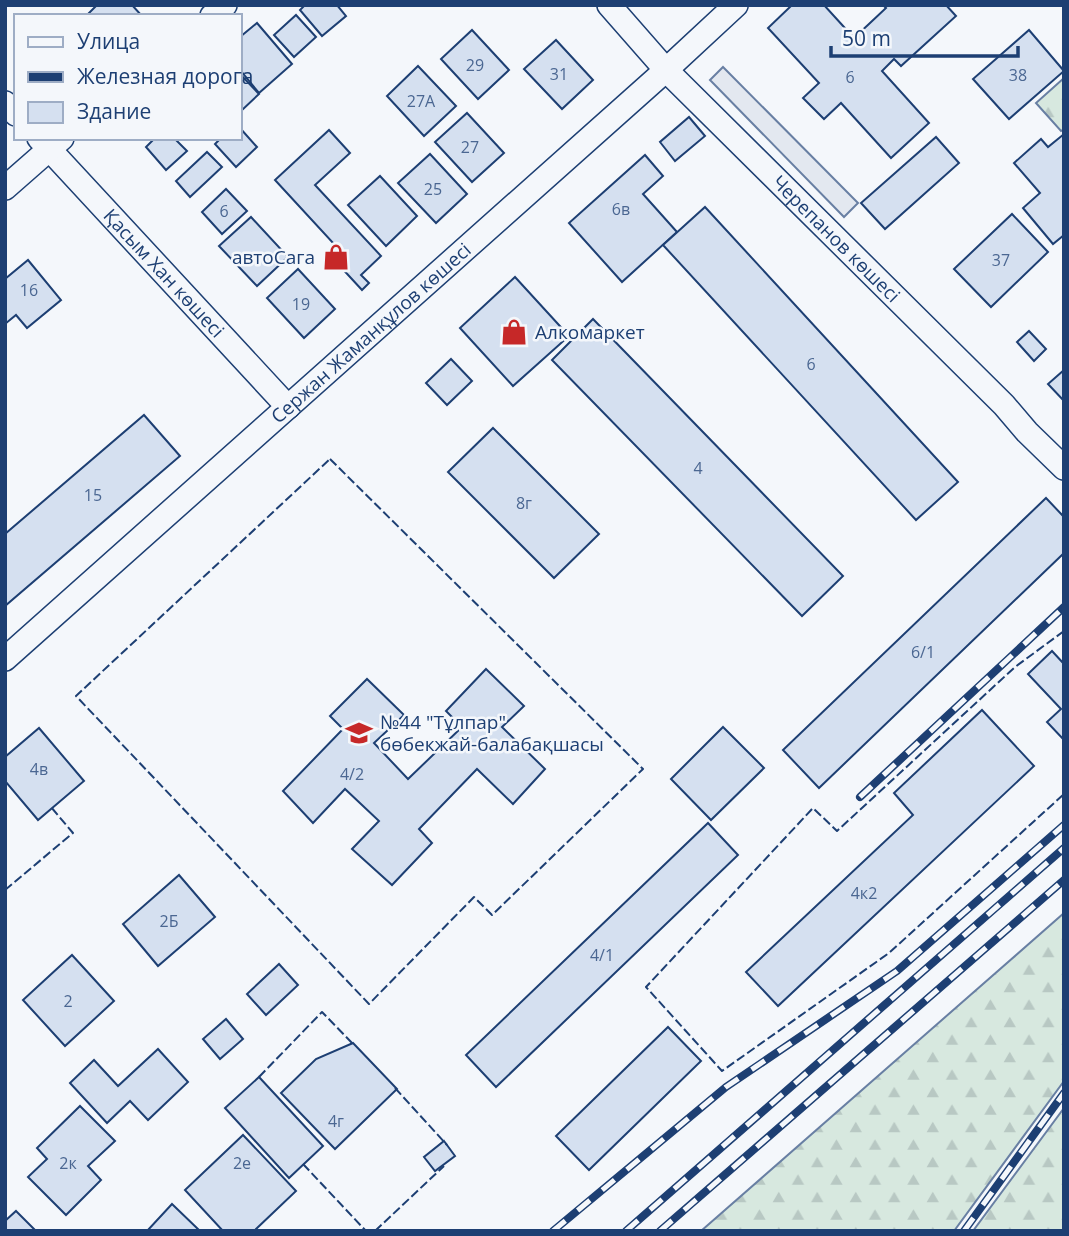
<svg xmlns="http://www.w3.org/2000/svg" width="1069" height="1236" font-family="'Open Sans',sans-serif">
  <style>
    .forest { fill: url(#forest-firs); stroke: #687fa3; stroke-width: 2 }
    .parking { fill: #e3e8f0; stroke: #687fa3; stroke-width: 2 }
    .building { fill: #d5e0f0; stroke: #1d3f73; stroke-width: 2 }
    .lines { fill: none; stroke-linecap: round; stroke-linejoin: round }
    .street-casing { stroke: #1d3f73; stroke-width: 26 }
    .street { stroke: #f4f7fb; stroke-width: 23 }
    .rail-casing { stroke: #1d3f73; stroke-width: 8 }
    .rail { stroke: #f4f7fb; stroke-width: 5; stroke-dasharray: 16; stroke-linecap: butt }
    .fence { stroke: #1d3f73; stroke-width: 2; stroke-dasharray: 9 3.5; stroke-linecap: butt }
    .labels { text-anchor: middle; stroke-width: 5; stroke-linejoin: round; paint-order: stroke }
    .number-label { font-size: 16px; fill: #4b6792 }
    .street-label { font-size: 19px; fill: #1d3f73; stroke: #f4f7fb }
    .poi-label { font-size: 19px; fill: #1d3f73; stroke: #f4f7fb; text-anchor: start }
  </style>
  <defs>
    <pattern id="forest-firs" width="22" height="20" patternUnits="userSpaceOnUse" patternTransform="scale(1.75)"><rect width="22" height="20" fill="#d7e8df"/><path d="M5 1l3.5 6h-7zM16 11l3.5 6h-7z" fill="#b8c8c3"/></pattern>
  </defs>
  <rect width="100%" height="100%" fill="#f4f7fb"/>
  <g class="forest">
    <path d="M1064 78V129L1061 131 1036 103Z"/>
    <path d="M1064 913V1081L954 1231H701Z"/>
    <path d="M1064 1108V1231H973Z"/>
  </g>
  <path class="parking" d="M723 67 858 203 844 217 710 80Z"/>
  <g class="building">
    <path d="M97 5H132L142 16H86Z"/>
    <path d="M305 5H337L346 16 322 36 300 10Z"/>
    <path d="M792 5H824L854 38 886 8 883 5H946L956 16 901 66 894 59 882 71 929 123 891 158 841 103 824 119 803 98 819 83 768 28Z"/>
    <path d="M296 15 316 37 294 57 274 35Z"/>
    <path d="M257 23 292 64 259 93 240 70V37Z"/>
    <path d="M472 30 509 70 478 99 441 59Z"/>
    <path d="M1029 30 1064 71 1009 119 973 79Z"/>
    <path d="M556 40 593 80 562 109 524 69Z"/>
    <path d="M418 66 456 106 424 136 387 96Z"/>
    <path d="M240 74 259 94 240 112Z"/>
    <path d="M467 113 504 153 472 182 435 142Z"/>
    <path d="M689 117 705 136 675 161 660 142Z"/>
    <path d="M240 128 257 147 236 167 215 144 221 138H240Z"/>
    <path d="M329 130 350 153 315 185 381 256 361 275 369 283 362 290 338 264 346 257 275 180Z"/>
    <path d="M1064 134V235L1053 244 1023 208 1040 193 1014 163 1041 139 1048 147Z"/>
    <path d="M936 137 959 163 885 229 861 203Z"/>
    <path d="M155 138H174L187 151 166 170 146 147Z"/>
    <path d="M207 152 222 167 190 197 176 181Z"/>
    <path d="M430 154 467 194 436 223 398 183Z"/>
    <path d="M645 155 663 176 643 194 677 232 622 282 569 223Z"/>
    <path d="M380 176 417 216 386 246 348 205Z"/>
    <path d="M226 189 247 211 222 234 202 212Z"/>
    <path d="M705 207 958 482 916 520 663 245Z"/>
    <path d="M1012 214 1048 252 991 307 954 269Z"/>
    <path d="M251 217 288 257 257 286 219 246Z"/>
    <path d="M28 260 61 300 27 328 16 315 5 324V279Z"/>
    <path d="M298 269 335 309 304 338 267 298Z"/>
    <path d="M515 277 569 336 513 386 460 328Z"/>
    <path d="M593 319 843 576 802 616 552 360Z"/>
    <path d="M1029 331 1046 349 1034 361 1017 342Z"/>
    <path d="M451 359 472 381 447 405 426 383Z"/>
    <path d="M1064 370V401L1048 384Z"/>
    <path d="M144 415 180 456 5 606V534Z"/>
    <path d="M493 428 599 534 554 578 448 472Z"/>
    <path d="M1046 498 1064 517V553L819 788 783 750Z"/>
    <path d="M1052 651 1064 664V740L1047 722 1061 709 1028 674Z"/>
    <path d="M486 669 524 706 502 727 545 769 513 804 477 769 419 829 432 843 392 885 352 849 379 821 345 789 313 823 283 791 343 729 330 716 367 679 404 715 374 743 408 779 462 727 446 711Z"/>
    <path d="M982 710 1034 766 778 1006 746 972 913 815 894 793Z"/>
    <path d="M723 727 764 768 711 820 671 779Z"/>
    <path d="M39 728 84 781 38 820 5 781V757Z"/>
    <path d="M708 823 738 855 496 1087 466 1055Z"/>
    <path d="M179 875 215 917 158 966 123 924Z"/>
    <path d="M72 955 114 1001 65 1046 23 1000Z"/>
    <path d="M279 964 298 985 266 1015 247 994Z"/>
    <path d="M226 1019 243 1039 220 1059 203 1039Z"/>
    <path d="M668 1027 701 1061 589 1170 556 1136Z"/>
    <path d="M353 1043 397 1089 335 1149 281 1093 316 1059Z"/>
    <path d="M158 1049 188 1082 148 1120 130 1101 107 1123 70 1083 94 1060 118 1086Z"/>
    <path d="M259 1077 323 1146 289 1178 225 1108Z"/>
    <path d="M80 1106 115 1141 88 1166 101 1180 66 1215 28 1177 47 1159 37 1148Z"/>
    <path d="M243 1135 296 1191 254 1231H223L185 1190Z"/>
    <path d="M444 1141 455 1156 435 1171 424 1157Z"/>
    <path d="M172 1204 200 1231H147Z"/>
    <path d="M16 1211 36 1231H5V1221Z"/>
  </g>
  <g class="lines">
    <g class="street-casing">
      <g id="street">
        <path id="s1" d="M609 5 666 70 1004 405 1027 432 1064 468"/>
        <path d="M212 16 225 5"/>
        <path d="M5 103 16 114"/>
        <path id="s2" d="M39 138 288 407"/>
        <path d="M5 188 62 138"/>
        <path id="s3" d="M5 659 666 70 736 5"/>
      </g>
    </g>
    <use href="#street" class="street"/>
    <g class="rail-casing">
      <g id="rail">
        <path d="M860 797 1064 607"/>
        <path d="M553 1231 726 1087 897 971 1064 825"/>
        <path d="M626 1231 1064 848"/>
        <path d="M660 1231 1064 880"/>
        <path d="M964 1231 1064 1093"/>
      </g>
    </g>
    <use href="#rail" class="rail"/>
    <g class="fence">
      <path d="M330 459 643 769 492 915 474 897 369 1004 76 696Z"/>
      <path d="M1064 631 1015 667 837 831 813 808 646 987 722 1071 889 953 1064 794"/>
      <path d="M5 890 73 833 51 807"/>
      <path d="M259 1077 322 1012 354 1045"/>
      <path d="M395 1088 447 1145"/>
      <path d="M303 1164 366 1231"/>
      <path d="M375 1231 444 1166"/>
    </g>
  </g>
  <defs>
    <g id="shop-bare" transform="scale(2.1)"><path d="M-5-2.5h2.3a2.7 3.5 0 0 1 5.4 0H5L5.5 6h-11ZM-1.5-2.5h3a1.5 2.3 0 0 0-3 0Z" fill="#c62828" stroke="#f4f7fb" stroke-width="2.5" paint-order="stroke"/></g>
    <g id="school-bare" transform="scale(2.1)"><path d="M0-5L7-2L0 1L-7-2ZM-4 1L0 2.5L4 1V4Q0 6-4 4Z" fill="#c62828" stroke="#f4f7fb" stroke-width="2.5" paint-order="stroke"/></g>
  </defs>
  <g fill-rule="evenodd">
    <use href="#shop-bare" x="336" y="257"/>
    <use href="#shop-bare" x="514" y="332"/>
    <use href="#school-bare" x="359" y="733"/>
  </g>
  <g class="labels">
    <g class="number-label">
      <text x="475" y="71">29</text>
      <text x="559" y="80">31</text>
      <text x="1018" y="81">38</text>
      <text x="850" y="83">6</text>
      <text x="421" y="107">27А</text>
      <text x="470" y="153">27</text>
      <text x="433" y="195">25</text>
      <text x="621" y="215">6в</text>
      <text x="224" y="217">6</text>
      <text x="1001" y="266">37</text>
      <text x="29" y="296">16</text>
      <text x="301" y="310">19</text>
      <text x="811" y="370">6</text>
      <text x="698" y="474">4</text>
      <text x="93" y="501">15</text>
      <text x="524" y="509">8г</text>
      <text x="923" y="658">6/1</text>
      <text x="39" y="775">4в</text>
      <text x="352" y="780">4/2</text>
      <text x="864" y="899">4к2</text>
      <text x="169" y="927">2Б</text>
      <text x="602" y="961">4/1</text>
      <text x="68" y="1007">2</text>
      <text x="336" y="1127">4г</text>
      <text x="68" y="1169">2к</text>
      <text x="242" y="1169">2е</text>
    </g>
    <g class="street-label">
      <text dy="7" stroke="none"><textPath href="#s1" startOffset="326">Черепанов көшесі</textPath></text>
      <text dy="7" stroke="none"><textPath href="#s2" startOffset="184">Қасым Хан көшесі</textPath></text>
      <text dy="7" stroke="none"><textPath href="#s3" startOffset="490">Сержан Жаманқұлов көшесі</textPath></text>
    </g>
    <g class="poi-label">
      <text x="315" y="264" text-anchor="end">автоСага</text>
      <text x="535" y="339">Алкомаркет</text>
      <text x="380" y="729">№44 "Тұлпар"<tspan x="380" dy="22">бөбекжай-балабақшасы</tspan></text>
    </g>
  </g>
  <rect width="1069" height="1236" fill="none" stroke="#1d3f73" stroke-width="14"/>
  <rect x="14" y="14" width="228" height="126" fill="#f4f7fb" stroke="#9eadc5" stroke-width="2"/>
  <rect x="28" y="37" width="35" height="10" fill="#f4f7fb" stroke="#9eadc5" stroke-width="2"/>
  <text x="77" y="49" font-size="21" fill="#1d3f73">Улица</text>
  <rect x="28" y="72" width="35" height="10" fill="#1d3f73" stroke="#9eadc5" stroke-width="2"/>
  <text x="77" y="84" font-size="21" fill="#1d3f73">Железная дорога</text>
  <rect x="28" y="102" width="35" height="21" fill="#d5e0f0" stroke="#9eadc5" stroke-width="2"/>
  <text x="77" y="119" font-size="21" fill="#1d3f73">Здание</text>
  <path d="M831 46v10h187v-10" fill="none" stroke="#1d3f73" stroke-width="3.5"/>
  <text x="842" y="46" font-size="21" fill="#1d3f73" stroke="#f4f7fb" stroke-width="5" paint-order="stroke">50 m</text>
</svg>
